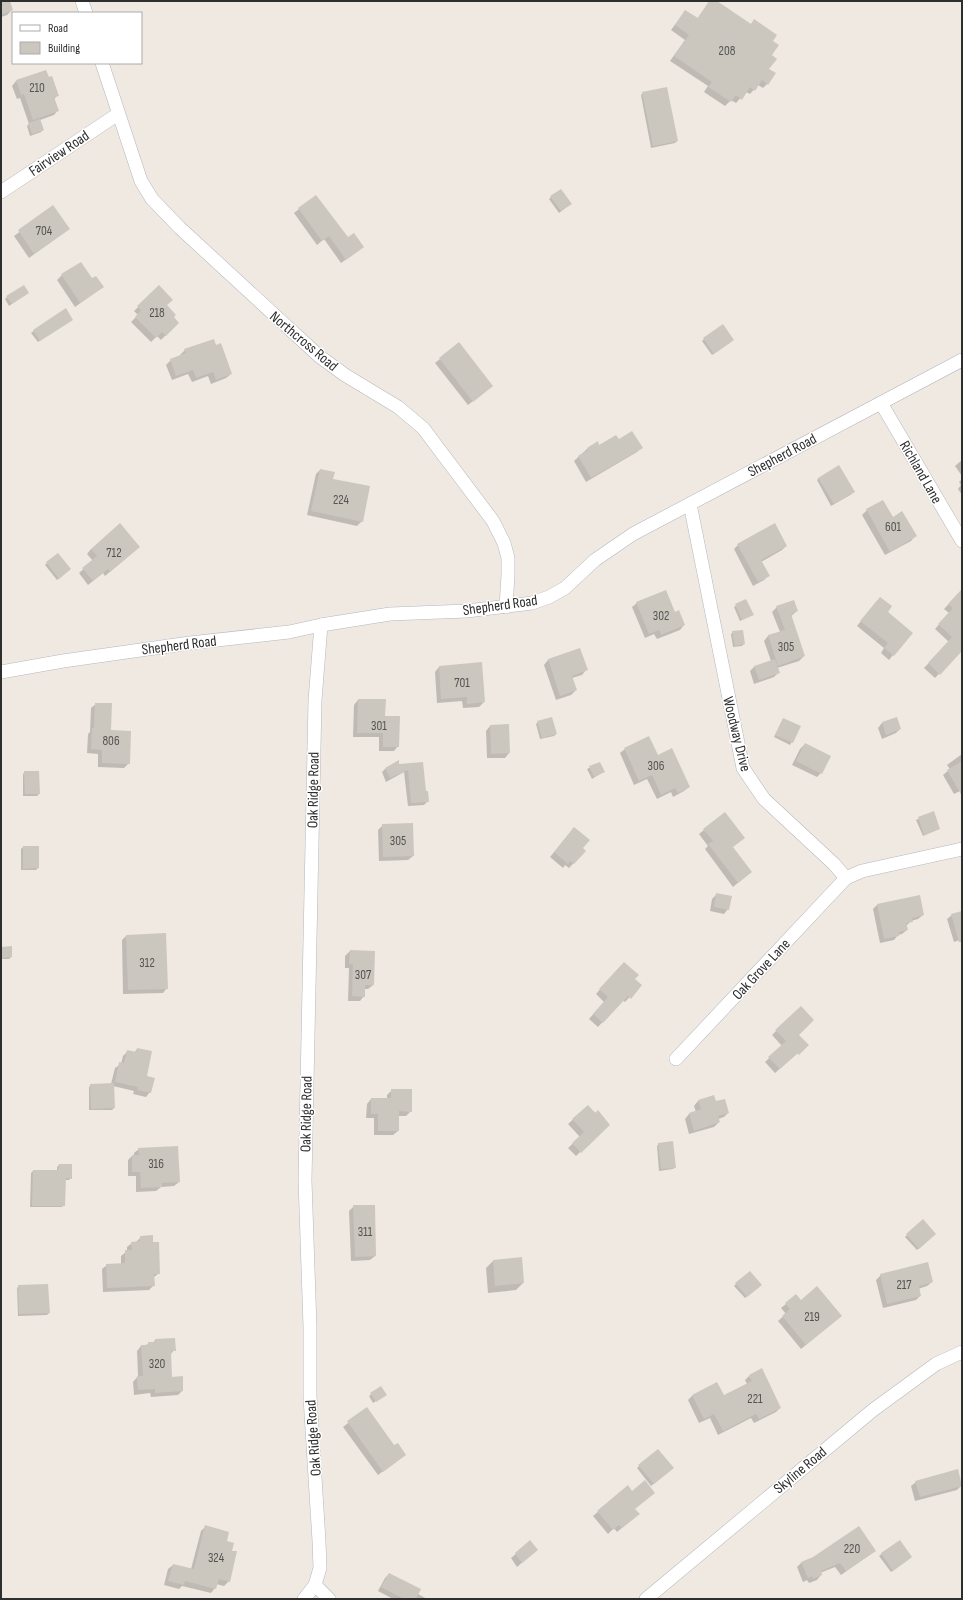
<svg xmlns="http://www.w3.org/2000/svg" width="963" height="1600" font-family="'Sofia Sans Condensed',sans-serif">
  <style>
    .shadow { fill: #0003 }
    .building { fill: #cbc7bf }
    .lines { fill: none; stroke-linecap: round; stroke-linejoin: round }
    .minor-casing { stroke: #b4b7c1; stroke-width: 14 }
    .minor { stroke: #fff; stroke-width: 13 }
    .labels { text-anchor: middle; stroke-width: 3; stroke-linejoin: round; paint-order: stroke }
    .number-label { font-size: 13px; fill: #555452 }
    .street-label { font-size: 15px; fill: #2e2e2e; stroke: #fff }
  </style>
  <rect width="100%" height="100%" fill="#efe9e1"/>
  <g class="shadow">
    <path d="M1 1H9L12 10 7 15 1 17Z"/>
    <path d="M710 1H715L750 25 754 21 772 41 767 84 763 88 758 85 750 94 746 92 736 103 731 100 725 106 704 92 708 86 670 61 685 40 671 30 685 11 697 19Z"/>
    <path d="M16 81 58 95 54 99 58 110 54 115 40 120 43 130 41 132 30 136 27 126 29 124 20 98 17 99 12 86Z"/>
    <path d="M643 93 677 141 675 143 651 148 641 95Z"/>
    <path d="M551 197 568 206 559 213 549 199Z"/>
    <path d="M53 207 69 229 29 258 14 236Z"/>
    <path d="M299 209 358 251 341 263 324 239 317 245 294 213Z"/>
    <path d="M62 275 92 280 103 287 75 307 57 280Z"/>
    <path d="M159 287 172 317 178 323 161 340 157 336 151 342 131 322 138 315 134 311Z"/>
    <path d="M26 294 9 306 5 299 7 297Z"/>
    <path d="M66 309 72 320 38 342 31 333Z"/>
    <path d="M704 339 731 342 712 355 702 341Z"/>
    <path d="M185 350 231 374 226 378 211 384 208 376 192 382 188 374 172 380 166 365 171 360 181 356 180 355Z"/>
    <path d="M440 359 487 390 468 405 435 363Z"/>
    <path d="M618 440 641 448 637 452 586 482 574 461 587 449Z"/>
    <path d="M962 460V476L955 466Z"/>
    <path d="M320 470 332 479 362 521 357 526 307 515 316 474Z"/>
    <path d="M819 478 852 494 831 506 817 480Z"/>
    <path d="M962 479V495L958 489 961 485 959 482Z"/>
    <path d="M883 501 892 518 915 536 911 541 885 555 862 515 867 510Z"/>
    <path d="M738 545 786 546 782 550 761 562 768 576 764 580 753 586 734 549Z"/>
    <path d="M91 549 134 551 105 576 103 573 88 585 79 573 93 561 87 554Z"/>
    <path d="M47 563 68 571 57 580 45 565Z"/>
    <path d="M959 593 962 596V650L935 678 924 668 949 642 935 629 949 613 944 609Z"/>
    <path d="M746 600 752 615 740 621 734 607Z"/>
    <path d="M876 602 886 612 893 655 889 660 881 653 884 648 857 626Z"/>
    <path d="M637 603 674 613 684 625 680 630 657 639 654 634 645 638 632 607Z"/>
    <path d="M777 607 797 611 790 617 804 656 799 661 777 668 778 673 774 677 754 684 750 671 754 667 771 661 764 641 768 636 780 632 772 612Z"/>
    <path d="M733 632 744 644 742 646 733 647 731 634Z"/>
    <path d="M579 649 586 670 582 675 572 678 576 690 571 695 556 700 544 665 548 660Z"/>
    <path d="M439 667 484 702 479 707 463 708 462 701 437 703 435 672Z"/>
    <path d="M358 700 398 746 394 751H379V737H353L354 705Z"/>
    <path d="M96 704 129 763 124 768 98 767V754L87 753 88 734 90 732 91 708Z"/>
    <path d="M896 718 900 729 896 733 882 739 878 728 882 723Z"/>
    <path d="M782 721 800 727 790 745 774 737Z"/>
    <path d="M538 722 556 734 554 736 540 739 536 724Z"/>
    <path d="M490 726 509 753 505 758H487L486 731Z"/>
    <path d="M805 744 821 773 817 777 792 765 800 749Z"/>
    <path d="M625 749 657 756 689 787 684 791 673 797 671 792 657 799 647 779 634 785 620 753Z"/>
    <path d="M962 754V790L954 794 943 775 950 769 947 765Z"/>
    <path d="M422 763 425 792 428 801 424 805 408 806 404 772 386 782 382 772 385 769 398 765Z"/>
    <path d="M599 763 603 772 592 779 587 769Z"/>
    <path d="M25 772 39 794 37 796H23V774Z"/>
    <path d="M933 812 939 829 923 836 916 820Z"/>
    <path d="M383 825 413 856 408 860 379 861 378 830Z"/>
    <path d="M704 830 732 848 746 876 733 887 705 849 708 846 699 834Z"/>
    <path d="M570 833 585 851 569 868 565 865 563 868 550 857Z"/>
    <path d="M23 847 38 868 36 870H21V849Z"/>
    <path d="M717 894 728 909 724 914 710 911 712 899Z"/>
    <path d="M877 905 923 915 918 919 911 921 906 926 907 930 902 934 898 935 894 940 880 943 873 909Z"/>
    <path d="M962 912V939L954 942 947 919 952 915Z"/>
    <path d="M126 936 167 988 163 993 123 994 122 940Z"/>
    <path d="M1 948 11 957 9 959H1Z"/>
    <path d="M350 951 373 985 368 989H364V996L360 1001H348L349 968H345V956Z"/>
    <path d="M619 968 641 985 625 1002 623 1000 598 1027 589 1019 604 1002 596 994Z"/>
    <path d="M801 1007 798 1035 807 1045 775 1073 765 1062 782 1046 772 1035Z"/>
    <path d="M137 1049 150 1092 146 1097 133 1094 134 1091 113 1086 114 1108 112 1110H89V1087L91 1085 111 1084 115 1068 121 1064 123 1056 127 1052 134 1053Z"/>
    <path d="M392 1090 411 1111 406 1116H398V1131L393 1135H374V1118H366L367 1104 371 1099H387V1095Z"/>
    <path d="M698 1101 715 1102 728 1113 724 1117 718 1119 719 1122 714 1127 689 1134 685 1119 689 1114 696 1112 694 1106Z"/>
    <path d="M588 1106 608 1125 576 1156 568 1148 580 1137 568 1124Z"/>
    <path d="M659 1144 675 1167 673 1169 659 1171 657 1146Z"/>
    <path d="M139 1149 179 1182 174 1186 161 1187 156 1191 136 1192V1176H128V1160L132 1156H134V1153Z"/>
    <path d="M59 1165 71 1178 69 1180H65L64 1205 62 1207H30L31 1173 33 1171H57V1167Z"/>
    <path d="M354 1206 375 1256 370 1260 351 1261 349 1211Z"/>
    <path d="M923 1220 935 1234 917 1250 905 1237Z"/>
    <path d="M141 1237 152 1244 159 1273 153 1278 154 1285 149 1290 103 1292 102 1269 107 1265 121 1264V1256L127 1251V1247L132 1243 136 1242Z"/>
    <path d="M521 1258 523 1283 516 1290 488 1293 486 1268 493 1261Z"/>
    <path d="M881 1275 932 1282 927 1286 918 1289 920 1296 916 1300 883 1308 876 1280Z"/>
    <path d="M736 1284 759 1287 745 1298 734 1286Z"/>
    <path d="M19 1286 49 1313 47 1315 18 1316 17 1288Z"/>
    <path d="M801 1301 836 1320 801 1349 778 1321 786 1314 781 1308 786 1304Z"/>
    <path d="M155 1340 174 1350 170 1355 171 1378 182 1391 178 1395 151 1397 150 1393 134 1395 133 1382 138 1376 137 1351 141 1346 153 1343Z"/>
    <path d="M749 1376 780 1408 776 1412 754 1423 751 1418 718 1435 710 1418 699 1423 688 1400 692 1396 717 1383 723 1396 747 1384 745 1380Z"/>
    <path d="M381 1387 384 1396 373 1403 369 1396Z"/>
    <path d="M367 1408 394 1446 405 1455 378 1475 343 1427Z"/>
    <path d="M658 1450 670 1470 651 1486 637 1468Z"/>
    <path d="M916 1482 962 1485 957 1490 915 1501 911 1486Z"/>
    <path d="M628 1487 634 1509V1518L617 1532 614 1528 608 1534 593 1516Z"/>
    <path d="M205 1527 226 1542 229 1581 224 1586 216 1584 215 1588 211 1593 182 1586 179 1589 164 1585 168 1569 173 1565 191 1569 201 1531Z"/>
    <path d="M899 1541 909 1559 891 1572 879 1556Z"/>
    <path d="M530 1542 537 1550 517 1567 511 1558Z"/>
    <path d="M875 1551 841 1575 835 1567 820 1573 821 1575 817 1580 809 1583 807 1580 803 1582 797 1567 801 1563Z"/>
    <path d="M389 1574 418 1594 427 1599H393L378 1591 385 1578Z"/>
  </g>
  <g class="building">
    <path d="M1 1H10L13 10 1 15Z"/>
    <path d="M709 1H717L751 24 754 19 777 35 773 41 779 45 772 55 777 59 769 69 776 73 768 85 762 80 755 91 750 87 742 100 736 95 731 102 708 87 712 82 674 56 689 35 675 25 685 10 698 18Z"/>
    <path d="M46 70 49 77 52 76 59 96 54 97 59 111 33 120 24 94 21 95 16 80Z"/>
    <path d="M667 87 678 141 653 146 642 92Z"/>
    <path d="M40 119 44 130 32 134 28 123Z"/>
    <path d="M561 189 572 204 561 211 550 196Z"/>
    <path d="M316 195 348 237 354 233 364 247 346 260 329 236 322 241 298 208Z"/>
    <path d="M53 205 70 229 34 254 18 230Z"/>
    <path d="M81 262 92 278 96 276 104 287 80 303 61 274Z"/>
    <path d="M24 285 29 293 12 304 6 296Z"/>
    <path d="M159 285 173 300 167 305 176 315 174 317 179 323 166 336 162 332 156 338 135 317 141 310 137 306Z"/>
    <path d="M66 308 73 320 40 341 33 330Z"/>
    <path d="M723 324 734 340 714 354 703 338Z"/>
    <path d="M214 339 216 345 221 343 232 374 216 380 213 372 196 378 193 370 176 376 170 359 186 353 184 349Z"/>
    <path d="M459 342 493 386 473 402 439 358Z"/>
    <path d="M632 431 643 448 591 478 578 456 588 450 587 448 598 441 599 445 616 435 619 439Z"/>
    <path d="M839 465 855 492 834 504 818 478Z"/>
    <path d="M320 469 335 472 333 479 370 486 363 522 311 511Z"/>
    <path d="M883 500 893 517 902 511 917 536 890 552 866 509Z"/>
    <path d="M120 523 140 547 110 572 108 569 93 581 82 568 97 556 91 549Z"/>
    <path d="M775 523 787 546 761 560 770 576 758 582 737 544Z"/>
    <path d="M58 553 71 569 59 579 46 562Z"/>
    <path d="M962 589V651L940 675 928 663 952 637 938 624 953 608 948 604Z"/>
    <path d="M666 590 675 612 679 610 685 625 661 635 659 630 649 634 636 602Z"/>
    <path d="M880 597 892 606 888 612 913 633 894 656 884 648 888 643 860 621Z"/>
    <path d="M746 599 754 615 742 620 735 604Z"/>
    <path d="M794 600 798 611 791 614 805 656 778 666 768 635 785 630 776 606Z"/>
    <path d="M743 630 745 644 735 646 732 631Z"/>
    <path d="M580 648 588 670 572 676 577 690 560 696 548 659Z"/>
    <path d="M775 659 780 673 759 680 754 666Z"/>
    <path d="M482 662 485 702 467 704V697L441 699 439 666Z"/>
    <path d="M358 699H386L385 716H400L399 747H383V733H357Z"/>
    <path d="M95 703H112L111 730 131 731 130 764 102 763V750L91 749 92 728H94Z"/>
    <path d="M552 717 557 734 542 738 537 721Z"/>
    <path d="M897 717 901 729 886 735 882 722Z"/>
    <path d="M783 718 801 726 793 743 775 735Z"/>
    <path d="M509 724 510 753 491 754 490 725Z"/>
    <path d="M649 736 658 755 672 748 690 787 678 793 675 788 661 795 652 775 639 781 624 748Z"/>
    <path d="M805 743 831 756 822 774 796 761Z"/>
    <path d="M399 760V764L423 762 426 791H428L429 802 411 803 408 770 390 778 385 768Z"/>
    <path d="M962 761V796L947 770Z"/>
    <path d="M600 762 605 772 594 777 589 766Z"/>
    <path d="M24 771H39L40 794H25Z"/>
    <path d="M934 811 940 829 924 835 918 817Z"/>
    <path d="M725 812 745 838 733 847 752 872 738 883 708 844 713 841 703 829Z"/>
    <path d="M413 823 414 856 383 857 382 824Z"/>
    <path d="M574 827 590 840 583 848 586 851 574 864 570 861 568 864 554 852Z"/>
    <path d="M23 846H39V868L23 869Z"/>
    <path d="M716 893 732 896 729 910 714 907Z"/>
    <path d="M920 895 924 915 912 918 913 922 906 923 908 930 899 932V936L884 939 877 904Z"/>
    <path d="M962 911V942H959L951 914Z"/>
    <path d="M166 933 168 989 128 990 126 935Z"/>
    <path d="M12 946V957L1 958V947Z"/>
    <path d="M350 950 375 951 374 985H365V997L352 996 353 964H349Z"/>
    <path d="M624 962 639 975 635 979 642 985 631 999 628 996 603 1023 593 1014 608 997 599 989Z"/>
    <path d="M801 1006 814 1020 799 1035 809 1045 799 1055 797 1053 780 1069 768 1057 786 1041 775 1030Z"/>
    <path d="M137 1048 152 1051 147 1076 155 1078 151 1093 137 1090 138 1087 115 1082 119 1062 124 1063 127 1050 136 1052Z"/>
    <path d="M114 1083 115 1108 91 1109 90 1084Z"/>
    <path d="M391 1089H412V1112L399 1111V1131H378V1114H371V1098H391Z"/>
    <path d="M714 1095 716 1101 725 1099 729 1113 718 1116 720 1122 694 1131 689 1113 701 1109 698 1100Z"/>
    <path d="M588 1105 595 1113 598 1110 610 1125 581 1153 572 1143 584 1132 572 1119Z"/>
    <path d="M673 1141 676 1168 661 1169 658 1143Z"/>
    <path d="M178 1146 180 1182 162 1183V1187L141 1188 140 1172H132V1155H139L138 1148Z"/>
    <path d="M59 1164H72V1179L66 1178 65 1206H32L33 1170H58Z"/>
    <path d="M353 1205H375L376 1256 355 1257Z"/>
    <path d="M923 1219 936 1234 919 1249 906 1234Z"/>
    <path d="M153 1235V1242H159L160 1274H154L155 1286 107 1288 106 1264 125 1263V1250H132L131 1242 140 1241V1236Z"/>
    <path d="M522 1257 524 1283 495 1286 493 1260Z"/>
    <path d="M928 1262 933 1282 919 1286 921 1296 887 1304 880 1274Z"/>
    <path d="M750 1271 762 1285 747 1297 735 1283Z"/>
    <path d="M48 1284 50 1313 19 1314 18 1285Z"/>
    <path d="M817 1286 842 1316 806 1345 782 1316 790 1309 785 1303 796 1294 801 1300Z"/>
    <path d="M175 1338 176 1351H171L172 1377 183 1376V1391L155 1393V1389L138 1390 137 1376H143L141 1345H148V1342H155V1339Z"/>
    <path d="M762 1368 781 1408 759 1419 756 1414 723 1431 714 1414 704 1419 692 1395 717 1382 724 1395 752 1381 749 1375Z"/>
    <path d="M381 1386 387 1395 376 1402 370 1393Z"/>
    <path d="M367 1407 394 1445 398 1443 406 1455 383 1472 347 1421Z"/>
    <path d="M658 1449 674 1468 654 1484 638 1465Z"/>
    <path d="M958 1469 962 1486 920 1497 915 1481Z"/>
    <path d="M645 1480 655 1493 635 1509 640 1514 622 1528 619 1525 613 1530 597 1511 628 1485 632 1491Z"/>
    <path d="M205 1525 229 1532 227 1541 234 1543 232 1551H237L230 1582 219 1579 216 1589 185 1581 184 1585 168 1581 173 1564 194 1569Z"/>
    <path d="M859 1526 876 1551 846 1571 840 1563 821 1571 822 1575 813 1579 812 1576 808 1578 801 1562 813 1557Z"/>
    <path d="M530 1540 538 1550 522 1563 515 1553Z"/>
    <path d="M900 1540 912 1557 893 1571 881 1553Z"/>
    <path d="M389 1573 421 1589 416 1599H404L381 1587Z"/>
  </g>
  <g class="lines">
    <g class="minor-casing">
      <g id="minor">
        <path d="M82 1 86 13"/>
        <path d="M102 63 141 181 152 199 180 228 319 356 345 375 398 407 423 428 493 521 504 543 508 558V575L506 607"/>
        <path d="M1 192 118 114"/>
        <path d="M881 403 962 541"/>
        <path d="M690 504 743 768 764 799 834 864 846 878"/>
        <path d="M1 672 63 661 190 643 289 632 321 625 390 614 467 611 532 603 549 597 565 588 595 560 633 534 962 360"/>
        <path d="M676 1059 846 878 862 871 962 849"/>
        <path d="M315 1585 329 1599"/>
        <path d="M304 1599 315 1585 320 1568 319 1541 310 1397V1327L305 1180 315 700 321 625"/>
        <path d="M646 1599 873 1410 936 1364 962 1352"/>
      </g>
    </g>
    <use href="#minor" class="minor"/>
  </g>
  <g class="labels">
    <g class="number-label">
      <text x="727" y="55">208</text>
      <text x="37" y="92">210</text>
      <text x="44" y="235">704</text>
      <text x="157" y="317">218</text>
      <text x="341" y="504">224</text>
      <text x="893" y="531">601</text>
      <text x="114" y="557">712</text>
      <text x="661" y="620">302</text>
      <text x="786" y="651">305</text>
      <text x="462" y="687">701</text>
      <text x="379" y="730">301</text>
      <text x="111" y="745">806</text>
      <text x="656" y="770">306</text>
      <text x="398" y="845">305</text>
      <text x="147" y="967">312</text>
      <text x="363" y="979">307</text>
      <text x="156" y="1168">316</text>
      <text x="365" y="1236">311</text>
      <text x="904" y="1289">217</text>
      <text x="812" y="1321">219</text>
      <text x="157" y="1368">320</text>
      <text x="755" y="1403">221</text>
      <text x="852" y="1553">220</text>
      <text x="216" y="1562">324</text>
    </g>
    <g class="street-label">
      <text transform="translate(59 153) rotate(-34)" y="5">Fairview Road</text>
      <text transform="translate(304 341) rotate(40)" y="5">Northcross Road</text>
      <text transform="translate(782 455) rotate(-28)" y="5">Shepherd Road</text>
      <text transform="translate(921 472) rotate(60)" y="5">Richland Lane</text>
      <text transform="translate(500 605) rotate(-8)" y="5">Shepherd Road</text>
      <text transform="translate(179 645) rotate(-7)" y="5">Shepherd Road</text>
      <text transform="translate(737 734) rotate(76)" y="5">Woodway Drive</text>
      <text transform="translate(313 790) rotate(-89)" y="5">Oak Ridge Road</text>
      <text transform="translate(761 969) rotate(-47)" y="5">Oak Grove Lane</text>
      <text transform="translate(306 1114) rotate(-89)" y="5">Oak Ridge Road</text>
      <text transform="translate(313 1438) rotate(-94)" y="5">Oak Ridge Road</text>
      <text transform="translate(800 1470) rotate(-40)" y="5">Skyline Road</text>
    </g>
  </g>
  <rect width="963" height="1600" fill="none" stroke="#2e2e2e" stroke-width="4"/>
  <rect x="12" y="12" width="130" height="52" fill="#ffffff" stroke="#ababab"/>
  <rect x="20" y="25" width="20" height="6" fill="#ffffff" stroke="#ababab"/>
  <text x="48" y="32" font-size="12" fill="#2e2e2e">Road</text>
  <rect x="20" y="42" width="20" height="12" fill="#cbc7bf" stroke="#ababab"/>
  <text x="48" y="52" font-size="12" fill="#2e2e2e">Building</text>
</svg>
